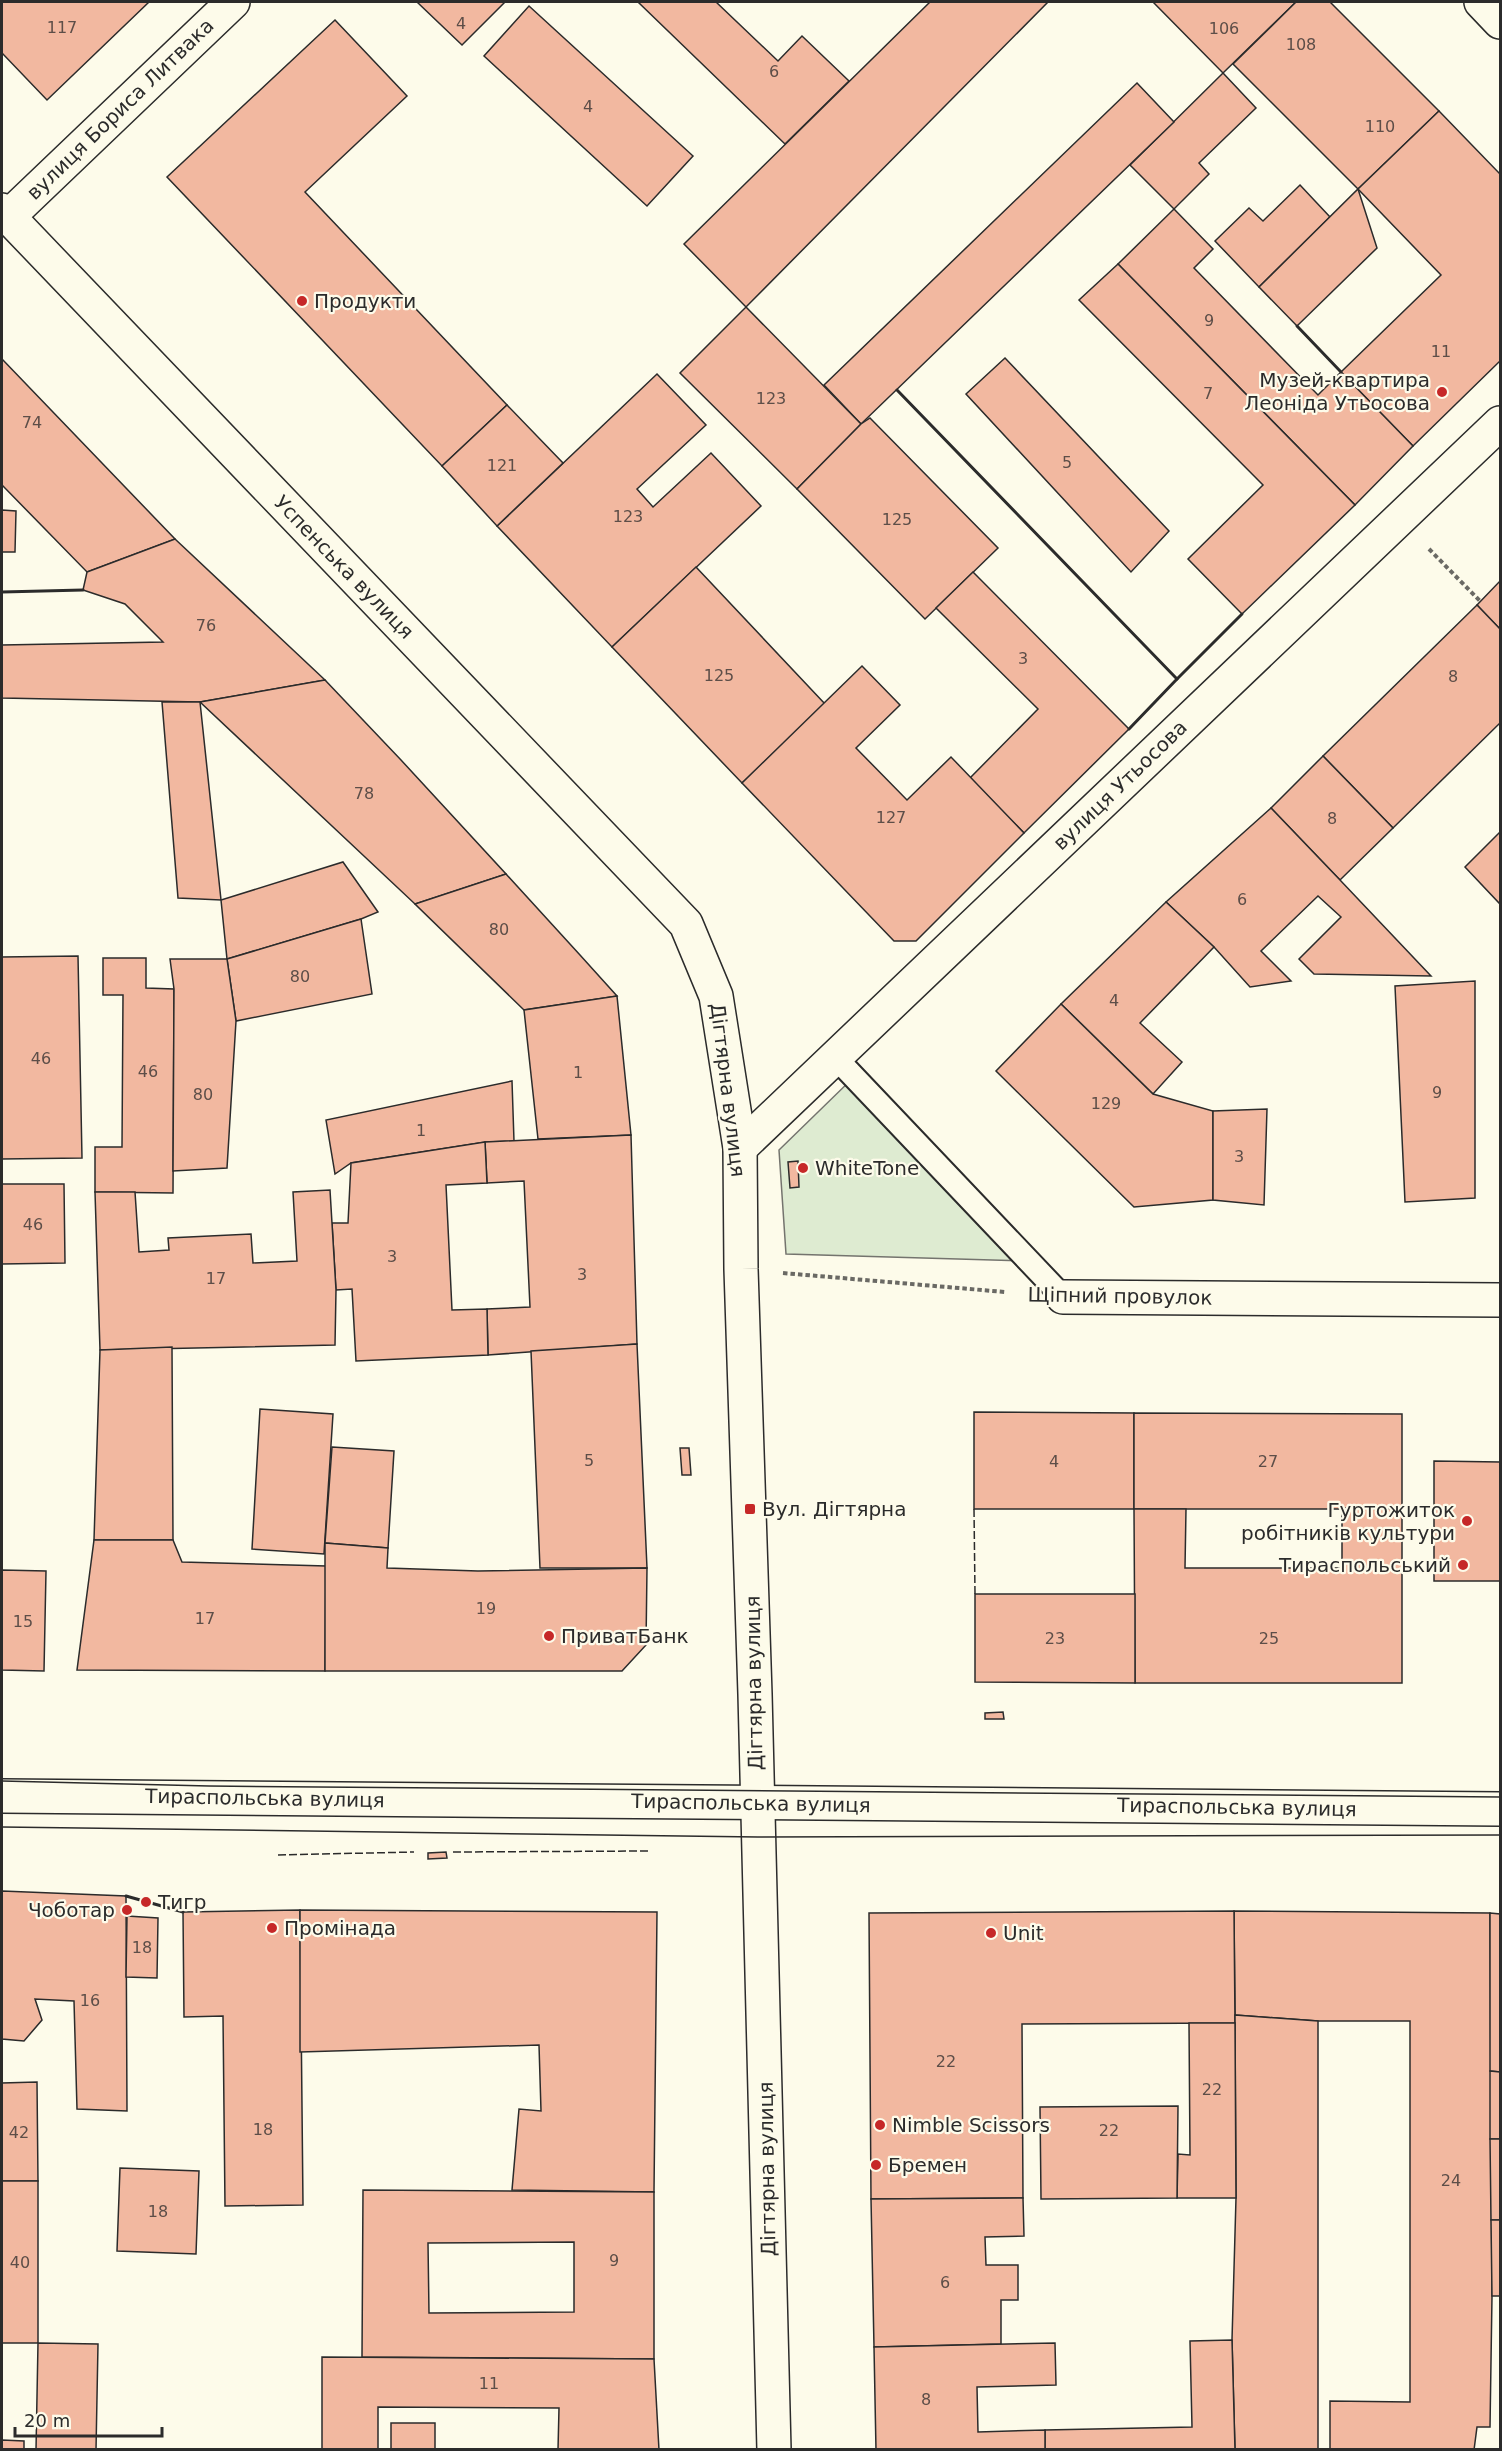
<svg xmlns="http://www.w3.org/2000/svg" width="1502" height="2451" font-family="'DejaVu Sans',sans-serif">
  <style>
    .green { fill: #deebd1; stroke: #74746e; stroke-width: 1.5 }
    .building { fill: #f2b8a0; stroke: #2b2b2b; stroke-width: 1.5; fill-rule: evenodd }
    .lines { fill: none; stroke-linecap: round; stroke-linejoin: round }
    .service-casing { stroke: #2b2b2b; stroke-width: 26 }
    .minor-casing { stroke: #2b2b2b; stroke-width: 36 }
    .tertiary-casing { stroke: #2b2b2b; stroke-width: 36 }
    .secondary-casing { stroke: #2b2b2b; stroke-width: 36 }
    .path { stroke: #6a6964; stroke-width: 4; stroke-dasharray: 4.5 3; stroke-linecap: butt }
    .service { stroke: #fdfbea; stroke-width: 22 }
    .minor { stroke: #fdfbea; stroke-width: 33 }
    .tertiary { stroke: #fdfbea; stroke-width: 33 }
    .secondary { stroke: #fdfbea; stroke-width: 33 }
    .tram { stroke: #2b2b2b; stroke-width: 1.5 }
    .fence { stroke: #2b2b2b; stroke-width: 1.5; stroke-dasharray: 8 3; stroke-linecap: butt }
    .wall { stroke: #2b2b2b; stroke-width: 3 }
    .poi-dot { fill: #c62828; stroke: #fdfbea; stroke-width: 2 }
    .labels { text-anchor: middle; stroke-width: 4.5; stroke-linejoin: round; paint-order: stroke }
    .number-label { font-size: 16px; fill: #5d4e48 }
    .street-label { font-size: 20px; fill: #2b2b2b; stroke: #fdfbea }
    .poi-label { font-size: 20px; fill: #2b2b2b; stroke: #fdfbea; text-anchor: start }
  </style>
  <rect width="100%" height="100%" fill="#fdfbea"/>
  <path class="green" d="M856 1075 1029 1261 786 1254 779 1150Z"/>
  <g class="building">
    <path d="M2 2H149L47 100 2 53Z"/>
    <path d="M417 2H505L462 45Z"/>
    <path d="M638 2H716L778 61 802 36 849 81 785 144Z"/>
    <path d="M930 2H1048L746 307 684 244Z"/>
    <path d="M1153 2H1296L1223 73Z"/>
    <path d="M1296 2H1330L1439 111 1358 189 1233 64Z"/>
    <path d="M529 6 693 156 647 206 484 56Z"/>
    <path d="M335 20 407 96 305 192 507 405 442 466 167 177Z"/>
    <path d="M1223 73 1256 108 1199 163 1209 174 1174 209 1130 165Z"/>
    <path d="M1137 83 1174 122 861 424 824 385Z"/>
    <path d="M1439 111 1500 174V361L1413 446 1341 372 1441 275 1358 189Z"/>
    <path d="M1300 185 1330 217 1259 287 1215 241 1249 208 1263 221Z"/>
    <path d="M1358 189 1377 248 1297 326 1259 287Z"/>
    <path d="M1174 209 1213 249 1194 268 1318 395 1341 372 1413 446 1355 505 1118 264Z"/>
    <path d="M1118 264 1355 505 1242 614 1188 559 1263 485 1079 300Z"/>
    <path d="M746 307 861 424 797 489 680 373Z"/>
    <path d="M1005 358 1169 531 1131 572 966 394Z"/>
    <path d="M2 359 175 539 87 572 2 485Z"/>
    <path d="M657 374 706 425 637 489 653 507 711 453 761 506 612 647 497 526Z"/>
    <path d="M507 405 563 463 497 526 442 466Z"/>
    <path d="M870 418 998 548 925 619 797 489 861 424Z"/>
    <path d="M2 510 16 511 15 552H2Z"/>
    <path d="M175 539 325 680 200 702 2 698V645L163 642 125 604 83 590 87 572Z"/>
    <path d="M696 567 825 704 742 783 612 647Z"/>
    <path d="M973 572 1129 729 1024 833 970 778 1038 709 936 608Z"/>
    <path d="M1500 581V629L1477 605Z"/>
    <path d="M1477 605 1500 629V723L1393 828 1323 756Z"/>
    <path d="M862 666 900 705 856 748 907 800 951 757 1024 833 916 941H894L742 783Z"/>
    <path d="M325 680 401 760 506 874 415 904 200 702Z"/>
    <path d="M162 702H200L221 900 178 898Z"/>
    <path d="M1323 756 1393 828 1340 880 1271 808Z"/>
    <path d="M1271 808 1340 880 1431 976 1314 974 1299 959 1341 917 1318 896 1261 951 1291 981 1250 987 1214 947 1166 902Z"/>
    <path d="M1500 832V904L1465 867Z"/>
    <path d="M343 862 378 912 361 919 227 959 221 900Z"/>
    <path d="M506 874 580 955 617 996 524 1010 415 904Z"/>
    <path d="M1166 902 1214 947 1140 1023 1182 1062 1153 1094 1061 1004Z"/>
    <path d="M361 919 372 994 236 1021 227 959Z"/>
    <path d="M78 956 82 1158 2 1159V957Z"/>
    <path d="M103 958H146V988L174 989 173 1193 95 1192V1147H122L123 995H103Z"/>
    <path d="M170 959H227L236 1021 227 1168 173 1171 174 989Z"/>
    <path d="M1475 981V1198L1405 1202 1395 986Z"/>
    <path d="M617 996 631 1135 538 1139 524 1010Z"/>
    <path d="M1061 1004 1153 1094 1213 1111V1200L1134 1207 996 1071Z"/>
    <path d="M512 1081 514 1141 485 1142 351 1163 335 1174 326 1120Z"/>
    <path d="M1267 1109 1264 1205 1213 1200V1111Z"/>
    <path d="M631 1135 637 1344 488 1355 487 1309 530 1307 524 1181 487 1183 485 1142Z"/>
    <path d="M485 1142 487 1183 446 1185 452 1310 487 1309 488 1355 356 1361 352 1289 336 1290 332 1223H348L351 1163Z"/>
    <path d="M798 1161 799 1187 790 1188 788 1162Z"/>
    <path d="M2 1184H64L65 1263 2 1264Z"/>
    <path d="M330 1190 336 1290 335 1345 100 1350 95 1192H135L139 1252 169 1250 168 1238 251 1234 253 1263 297 1261 293 1192Z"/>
    <path d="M637 1344 647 1568H540L531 1351Z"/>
    <path d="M172 1347 173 1540H94L100 1350Z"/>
    <path d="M260 1409 333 1414 324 1554 252 1549Z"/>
    <path d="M974 1412 1134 1413V1509H974Z"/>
    <path d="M1134 1413 1402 1414V1509H1134Z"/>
    <path d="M332 1447 394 1451 388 1548 325 1543Z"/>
    <path d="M680 1448H689L691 1475H682Z"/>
    <path d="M1434 1461 1500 1462V1581H1434Z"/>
    <path d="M1342 1508 1402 1509V1683H1135L1134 1509H1186L1185 1568H1342Z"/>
    <path d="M94 1540H173L182 1562 326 1566 325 1671 77 1670Z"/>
    <path d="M325 1543 388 1548 387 1568 478 1571 647 1568 646 1645 622 1671H325Z"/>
    <path d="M2 1570 46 1571 44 1671 2 1670Z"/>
    <path d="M975 1594H1135V1683L975 1682Z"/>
    <path d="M1003 1712 1004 1719H985V1713Z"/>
    <path d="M446 1852 447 1858 428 1859V1853Z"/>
    <path d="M2 1891 126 1896 127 2111 77 2109 74 2001 35 1999 42 2020 24 2041 2 2039Z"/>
    <path d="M300 1910 303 2205 225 2206 223 2016 184 2017 183 1912Z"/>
    <path d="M300 1910 657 1912 654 2192 512 2190 519 2109 541 2111 539 2045 300 2052Z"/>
    <path d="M1234 1911 1490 1913 1492 2296 1490 2427H1477L1474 2450H1330V2401L1410 2402V2021H1318L1235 2015Z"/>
    <path d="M1234 1911 1235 2023 1022 2024 1023 2198 871 2199 869 1913Z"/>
    <path d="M1490 1913 1500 1914V2072L1490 2071Z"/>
    <path d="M127 1916 158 1918 157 1978 126 1977Z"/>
    <path d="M1235 2015 1318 2021V2450H1235L1232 2340 1236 2198Z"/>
    <path d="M1189 2023H1235L1236 2198H1177L1178 2154 1190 2155Z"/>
    <path d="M1490 2071 1500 2072V2139H1490Z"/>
    <path d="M37 2082 38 2181H2V2083Z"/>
    <path d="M1178 2106 1177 2198 1041 2199 1040 2107Z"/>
    <path d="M1490 2139H1500V2220H1491Z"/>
    <path d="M120 2168 199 2171 196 2254 117 2251Z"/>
    <rect x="2" y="2181" width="36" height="162"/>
    <path d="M363 2190 654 2192V2359L362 2357ZM574 2242V2312L429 2313 428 2243Z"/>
    <path d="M1023 2198 1024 2236 985 2237 986 2265H1018V2300H1001V2344L874 2347 871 2199Z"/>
    <path d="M1491 2220H1500V2296H1492Z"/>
    <path d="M1232 2340 1235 2450H1045V2430L1192 2427 1190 2341Z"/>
    <path d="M38 2343 98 2344 96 2450H36Z"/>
    <path d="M1055 2343 1056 2385 977 2387 978 2432 1045 2430V2450H876L874 2347Z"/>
    <path d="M322 2357 654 2359 659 2450H558L559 2408 378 2407V2450H322Z"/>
    <rect x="391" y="2423" width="44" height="27"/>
    <path d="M2 2440 24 2441V2450H2Z"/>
  </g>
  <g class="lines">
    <g class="service-casing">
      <path id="service" d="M835 1057 1063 1297"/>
    </g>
    <g class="minor-casing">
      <g id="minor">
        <path d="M1481 2 1500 22"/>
        <path d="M8 217 233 2"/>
        <path d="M740 1148 1500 423"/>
        <path d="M1063 1297 1500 1300"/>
      </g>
    </g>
    <g class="tertiary-casing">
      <path id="tertiary" d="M2 210 686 924 716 996 740 1148 741 1269 755 1694 774 2450"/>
    </g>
    <g class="secondary-casing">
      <path id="secondary" d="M2 1796 1500 1809"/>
    </g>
    <g class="path">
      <path d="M1429 549 1480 601"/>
      <path d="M783 1273 1005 1292"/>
    </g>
    <use href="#service" class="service"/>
    <use href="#minor" class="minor"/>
    <use href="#tertiary" class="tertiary"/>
    <use href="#secondary" class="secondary"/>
    <g class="tram">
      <path d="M2 1781 209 1786 1500 1797"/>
      <path d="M2 1827 758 1837 1500 1835"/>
    </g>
    <g class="fence">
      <path d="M974 1509 975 1594"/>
      <path d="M453 1852 650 1851"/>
      <path d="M278 1855 414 1852"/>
    </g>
    <g class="wall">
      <path d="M1297 326 1341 372"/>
      <path d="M897 390 1177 679 1129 729"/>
      <path d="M2 592 83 590"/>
      <path d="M1177 679 1242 614"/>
      <path d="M126 1896 183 1912"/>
    </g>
  </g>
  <g class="poi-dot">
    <circle cx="302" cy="301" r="6"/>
    <circle cx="1442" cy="392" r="6"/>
    <circle cx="803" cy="1168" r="6"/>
    <rect x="744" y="1503" width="12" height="12" rx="3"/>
    <circle cx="1467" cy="1521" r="6"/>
    <circle cx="1463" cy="1565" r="6"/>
    <circle cx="549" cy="1636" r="6"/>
    <circle cx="146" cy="1902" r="6"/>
    <circle cx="127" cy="1910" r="6"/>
    <circle cx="272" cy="1928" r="6"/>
    <circle cx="991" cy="1933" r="6"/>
    <circle cx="880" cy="2125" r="6"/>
    <circle cx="876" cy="2165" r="6"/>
  </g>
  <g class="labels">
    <g class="number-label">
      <text x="461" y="29">4</text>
      <text x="62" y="33">117</text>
      <text x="1224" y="34">106</text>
      <text x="1301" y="50">108</text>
      <text x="774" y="77">6</text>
      <text x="588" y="112">4</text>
      <text x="1380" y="132">110</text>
      <text x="1209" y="326">9</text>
      <text x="1441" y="357">11</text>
      <text x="1208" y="399">7</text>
      <text x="771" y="404">123</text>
      <text x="32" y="428">74</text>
      <text x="1067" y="468">5</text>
      <text x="502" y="471">121</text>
      <text x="628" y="522">123</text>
      <text x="897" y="525">125</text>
      <text x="206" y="631">76</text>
      <text x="1023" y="664">3</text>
      <text x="719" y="681">125</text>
      <text x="1453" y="682">8</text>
      <text x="364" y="799">78</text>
      <text x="891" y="823">127</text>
      <text x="1332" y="824">8</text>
      <text x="1242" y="905">6</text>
      <text x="499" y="935">80</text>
      <text x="300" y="982">80</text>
      <text x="1114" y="1006">4</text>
      <text x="41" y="1064">46</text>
      <text x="148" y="1077">46</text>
      <text x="578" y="1078">1</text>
      <text x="1437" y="1098">9</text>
      <text x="203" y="1100">80</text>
      <text x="1106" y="1109">129</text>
      <text x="421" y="1136">1</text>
      <text x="1239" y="1162">3</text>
      <text x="33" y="1230">46</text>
      <text x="392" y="1262">3</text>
      <text x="582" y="1280">3</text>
      <text x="216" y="1284">17</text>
      <text x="589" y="1466">5</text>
      <text x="1054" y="1467">4</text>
      <text x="1268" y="1467">27</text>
      <text x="486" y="1614">19</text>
      <text x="205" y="1624">17</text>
      <text x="23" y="1627">15</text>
      <text x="1055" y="1644">23</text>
      <text x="1269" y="1644">25</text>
      <text x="142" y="1953">18</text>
      <text x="90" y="2006">16</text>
      <text x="946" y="2067">22</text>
      <text x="1212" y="2095">22</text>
      <text x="263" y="2135">18</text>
      <text x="1109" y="2136">22</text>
      <text x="19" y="2138">42</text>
      <text x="1451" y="2186">24</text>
      <text x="158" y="2217">18</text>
      <text x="614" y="2266">9</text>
      <text x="20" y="2268">40</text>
      <text x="945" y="2288">6</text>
      <text x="489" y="2389">11</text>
      <text x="926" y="2405">8</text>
    </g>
    <g class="street-label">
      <text transform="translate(120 109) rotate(-44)" y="7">вулиця Бориса Литвака</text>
      <text transform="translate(344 567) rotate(46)" y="7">Успенська вулиця</text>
      <text transform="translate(1120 785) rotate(-44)" y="7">вулиця Утьосова</text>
      <text transform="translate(728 1090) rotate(83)" y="7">Дігтярна вулиця</text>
      <text transform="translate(1120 1296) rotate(1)" y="7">Щіпний провулок</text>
      <text transform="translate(754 1683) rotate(-91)" y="7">Дігтярна вулиця</text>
      <text transform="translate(265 1798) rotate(1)" y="7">Тираспольська вулиця</text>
      <text transform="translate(751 1803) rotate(1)" y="7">Тираспольська вулиця</text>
      <text transform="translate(1237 1807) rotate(1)" y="7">Тираспольська вулиця</text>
      <text transform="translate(767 2169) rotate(-91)" y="7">Дігтярна вулиця</text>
    </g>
    <g class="poi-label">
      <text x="314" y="308">Продукти</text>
      <text x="1430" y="387" text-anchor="end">Музей-квартира<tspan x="1430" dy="23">Леоніда Утьосова</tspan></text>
      <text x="815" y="1175">WhiteTone</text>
      <text x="762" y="1516">Вул. Дігтярна</text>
      <text x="1455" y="1517" text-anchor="end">Гуртожиток<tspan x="1455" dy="23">робітників культури</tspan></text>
      <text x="1451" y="1572" text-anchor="end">Тираспольський</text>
      <text x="561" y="1643">ПриватБанк</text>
      <text x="158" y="1909">Тигр</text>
      <text x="115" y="1917" text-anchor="end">Чоботар</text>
      <text x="284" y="1935">Промінада</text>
      <text x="1003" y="1940">Unit</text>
      <text x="892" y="2132">Nimble Scissors</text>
      <text x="888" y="2172">Бремен</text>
    </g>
  </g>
  <rect width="1502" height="2451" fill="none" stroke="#2b2b2b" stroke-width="6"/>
  <path d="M15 2427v9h147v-9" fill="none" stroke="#2b2b2b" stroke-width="3"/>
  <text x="24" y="2427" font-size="18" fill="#2b2b2b" stroke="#fdfbea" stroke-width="4.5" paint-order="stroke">20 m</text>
</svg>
